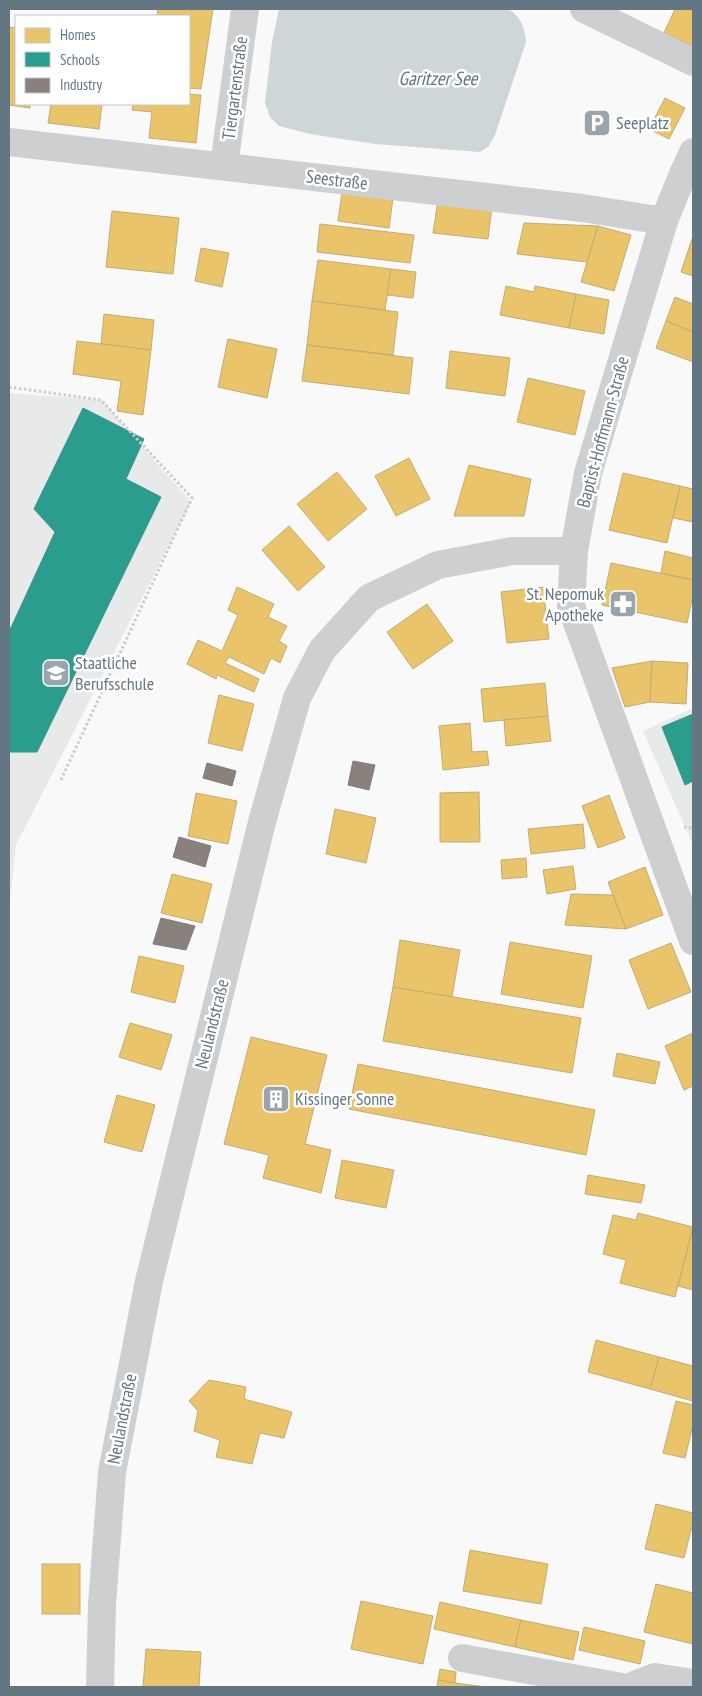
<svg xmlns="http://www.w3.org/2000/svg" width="702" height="1696" font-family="'PT Sans Narrow',sans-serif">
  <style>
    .built { fill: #e8e9e9 }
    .water { fill: #ced6d9 }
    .homes { fill: #e9c46a; stroke: #c1ad72 }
    .schools { fill: #2a9d8f; stroke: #3c918b }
    .industry { fill: #8a817c; stroke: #7f7e7e }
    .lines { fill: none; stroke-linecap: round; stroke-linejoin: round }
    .path { stroke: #cbcccd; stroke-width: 3; stroke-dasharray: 2.5 2.5; stroke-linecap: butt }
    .minor { stroke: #cecfd0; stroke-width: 28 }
    .labels { text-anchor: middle; stroke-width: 5; stroke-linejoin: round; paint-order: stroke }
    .street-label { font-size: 18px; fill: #657683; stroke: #fff }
    .poi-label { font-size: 18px; fill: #657683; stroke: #fff; text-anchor: start }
    .water-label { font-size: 19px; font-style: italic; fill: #60757c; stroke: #fff }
  </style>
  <rect width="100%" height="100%" fill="#f9f9f9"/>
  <g class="built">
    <path d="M9 393 101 400 191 502 16 845 9 910Z"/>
    <path d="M693 708V845L643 731Z"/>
  </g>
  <path class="water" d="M279 9H507C520 14 525 28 526 42L495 135 489 146 480 152 375 144 310 134 279 126 270 117 265 103 272 42Z"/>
  <g class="homes">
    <path d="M158 9H213L201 89 189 88V16H157Z"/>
    <path d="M675 9H689L693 11V46L664 33Z"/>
    <path d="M9 27 16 28V104H30V108L9 105Z"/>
    <path d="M189 94 201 95 196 143 149 138 152 112 132 110 133 104H189Z"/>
    <path d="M665 98 685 108 669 139 649 129Z"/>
    <path d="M51 104H102L99 129 48 123Z"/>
    <path d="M342 192 393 198 389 228 338 221Z"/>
    <path d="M438 200 492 207 488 239 433 233Z"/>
    <path d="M112 211 179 218 173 274 106 267Z"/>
    <path d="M524 223 598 226 587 262 517 254Z"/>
    <path d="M320 224 414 235 410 263 317 252Z"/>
    <path d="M598 226 631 235 614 291 581 282Z"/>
    <path d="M693 236V276L681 272Z"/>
    <path d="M201 248 229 253 222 287 195 281Z"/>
    <path d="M318 260 391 269 385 310 312 301Z"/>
    <path d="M391 269 416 272 413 298 387 295Z"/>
    <path d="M506 286 534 292 535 286 576 294 569 328 500 315Z"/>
    <path d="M576 294 609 300 604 334 569 328Z"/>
    <path d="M675 297 693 304V332L666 321Z"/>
    <path d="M312 301 398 312 393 355 307 345Z"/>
    <path d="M104 314 154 320 151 350 101 344Z"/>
    <path d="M666 321 693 332V362L656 348Z"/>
    <path d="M228 339 277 349 267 398 218 387Z"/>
    <path d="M77 341 151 350 143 415 117 411 121 381 73 374Z"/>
    <path d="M307 345 413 358 409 394 302 381Z"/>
    <path d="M450 351 510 358 505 396 446 388Z"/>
    <path d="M528 378 585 391 575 435 517 422Z"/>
    <path d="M409 458 430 499 396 516 375 476Z"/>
    <path d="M469 465 531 479 524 516H454Z"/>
    <path d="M337 472 367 509 328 541 297 504Z"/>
    <path d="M623 473 680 486 667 543 609 530Z"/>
    <path d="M680 486 693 489V522L673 518Z"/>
    <path d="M289 526 325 567 298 591 262 550Z"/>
    <path d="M665 551 693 558V580L661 573Z"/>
    <path d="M611 563 693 580V595L687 623 602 605Z"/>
    <path d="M237 587 274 604 268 617 287 626 279 641 287 646 280 663 271 658 264 674 229 657 225 663 259 679 254 692 217 675 216 679 187 664 198 640 222 651 238 615 228 610Z"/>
    <path d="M543 587 549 639 507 643 501 592Z"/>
    <path d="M427 604 453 641 413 669 387 632Z"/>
    <path d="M652 661 650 702 625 707 612 668Z"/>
    <path d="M652 661 688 663 686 704 650 702Z"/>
    <path d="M545 683 548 716 484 722 481 689Z"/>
    <path d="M219 695 254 704 242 751 208 743Z"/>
    <path d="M548 716 551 741 506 746 504 720Z"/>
    <path d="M470 723 472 752 487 751 489 765 443 770 439 726Z"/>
    <path d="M479 792 480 842H440V793Z"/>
    <path d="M196 793 237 801 228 844 188 836Z"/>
    <path d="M609 795 625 838 598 848 582 806Z"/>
    <path d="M335 809 376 818 366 863 326 854Z"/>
    <path d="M583 824 585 848 531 854 528 829Z"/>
    <path d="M526 858 527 877 502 879 501 860Z"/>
    <path d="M573 866 576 889 547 894 543 870Z"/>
    <path d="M645 867 663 915 626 929 608 882Z"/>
    <path d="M172 874 212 884 202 923 161 913Z"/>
    <path d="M571 894 613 895 626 929 565 925Z"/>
    <path d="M400 940 460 950 452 997 393 987Z"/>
    <path d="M510 942 592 956 583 1008 501 994Z"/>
    <path d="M671 943 691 992 648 1009 629 960Z"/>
    <path d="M139 956 184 966 175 1003 131 992Z"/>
    <path d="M393 987 581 1018 572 1073 383 1041Z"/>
    <path d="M130 1023 172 1035 161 1070 119 1057Z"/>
    <path d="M693 1033V1086L684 1090 665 1046Z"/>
    <path d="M251 1037 327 1055 305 1144 331 1150 321 1193 263 1178 269 1155 224 1144Z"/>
    <path d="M617 1053 660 1062 655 1084 613 1076Z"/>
    <path d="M358 1064 595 1110 586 1155 349 1109Z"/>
    <path d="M117 1095 155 1105 142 1152 104 1142Z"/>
    <path d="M342 1160 394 1170 386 1208 335 1198Z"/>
    <path d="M588 1175 645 1185 641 1203 585 1194Z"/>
    <path d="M638 1213 693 1227 675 1297 620 1283 626 1260 603 1254 613 1215 636 1220Z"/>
    <path d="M693 1227V1290L678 1286Z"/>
    <path d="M596 1340 659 1357 650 1389 588 1372Z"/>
    <path d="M659 1357 693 1366V1401L650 1389Z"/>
    <path d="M209 1380 246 1387 244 1399 292 1412 284 1438 260 1433 252 1464 216 1457 220 1440 194 1431 198 1411 189 1401Z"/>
    <path d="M676 1401 693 1405V1425L685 1458 663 1453Z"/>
    <path d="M656 1504 693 1513V1522L684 1558 645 1549Z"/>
    <path d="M470 1550 548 1564 541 1604 463 1591Z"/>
    <rect x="42" y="1564" width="38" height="50"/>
    <path d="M656 1584 693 1593V1644L644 1632Z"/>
    <path d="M361 1601 433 1616 423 1664 351 1649Z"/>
    <path d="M440 1602 521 1620 515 1647 434 1629Z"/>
    <path d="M521 1620 579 1632 573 1660 515 1647Z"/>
    <path d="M584 1627 645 1641 640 1664 579 1650Z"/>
    <path d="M146 1649 201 1652 199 1687H143Z"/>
    <path d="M440 1669 456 1672 455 1683 438 1680Z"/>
    <path d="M438 1680 455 1683 486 1687H437Z"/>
  </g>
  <g class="schools">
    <path d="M83 408 144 439 126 479 161 497 37 752H9V632L55 532 34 509Z"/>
    <path d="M693 714V781L685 785 662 727Z"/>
  </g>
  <g class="industry">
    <path d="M353 761 375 765 369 790 348 785Z"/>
    <path d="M207 763 236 771 232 786 203 778Z"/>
    <path d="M179 837 211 846 205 867 173 857Z"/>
    <path d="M161 918 195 926 186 950 153 944Z"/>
  </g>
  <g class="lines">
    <g class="path">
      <path d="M9 387 101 400 192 498 60 782"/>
      <path d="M684 827 693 828"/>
    </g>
    <g class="minor">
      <path d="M584 9 693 62"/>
      <path d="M9 142 582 208 664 221"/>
      <path d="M693 152 683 174 664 221 588 473 574 551 571 606 693 941"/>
      <path d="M224 166 245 9"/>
      <path d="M462 1658 622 1687"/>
      <path d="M100 1687 102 1604 112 1472 149 1281 262 822 297 698 322 650 369 598 438 565 512 551H574"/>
      <path d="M629 1687 655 1677 693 1683"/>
    </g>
  </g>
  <defs>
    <g id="parking-square" transform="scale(1.4375)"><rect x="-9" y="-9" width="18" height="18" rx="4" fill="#99a4ac" stroke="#fff"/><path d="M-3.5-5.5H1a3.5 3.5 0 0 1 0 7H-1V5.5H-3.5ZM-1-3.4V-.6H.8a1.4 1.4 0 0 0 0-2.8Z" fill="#fff"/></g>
    <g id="pharmacy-square" transform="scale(1.4375)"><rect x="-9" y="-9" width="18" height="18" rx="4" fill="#99a4ac" stroke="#fff"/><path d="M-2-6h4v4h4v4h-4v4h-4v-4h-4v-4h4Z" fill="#fff"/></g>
    <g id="school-square" transform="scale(1.4375)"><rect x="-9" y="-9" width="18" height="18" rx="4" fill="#99a4ac" stroke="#fff"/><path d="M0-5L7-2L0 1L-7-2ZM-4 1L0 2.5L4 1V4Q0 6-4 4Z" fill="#fff"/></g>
    <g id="building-square" transform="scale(1.4375)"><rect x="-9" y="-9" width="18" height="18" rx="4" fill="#99a4ac" stroke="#fff"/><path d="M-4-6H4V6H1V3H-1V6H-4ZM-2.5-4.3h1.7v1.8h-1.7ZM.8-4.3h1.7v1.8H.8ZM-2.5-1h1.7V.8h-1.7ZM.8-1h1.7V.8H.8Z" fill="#fff"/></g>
  </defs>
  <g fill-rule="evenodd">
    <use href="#parking-square" x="597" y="123"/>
    <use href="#pharmacy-square" x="623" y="604"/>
    <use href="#school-square" x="56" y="673"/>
    <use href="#building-square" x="276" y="1099"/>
  </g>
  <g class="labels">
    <g class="street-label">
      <text transform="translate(235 88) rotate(-83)" y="6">Tiergartenstraße</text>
      <text transform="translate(337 180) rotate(7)" y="6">Seestraße</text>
      <text transform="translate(603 432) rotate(-75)" y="6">Baptist-Hoffmann-Straße</text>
      <text transform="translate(212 1024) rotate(-76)" y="6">Neulandstraße</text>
      <text transform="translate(122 1419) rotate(-79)" y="6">Neulandstraße</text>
    </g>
    <g class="poi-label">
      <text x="616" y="129">Seeplatz</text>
      <text x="604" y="600" text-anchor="end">St. Nepomuk<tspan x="604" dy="21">Apotheke</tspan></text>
      <text x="75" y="669">Staatliche<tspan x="75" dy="21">Berufsschule</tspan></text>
      <text x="295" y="1105">Kissinger Sonne</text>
    </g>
    <g class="water-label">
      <text x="438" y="85">Garitzer See</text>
    </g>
  </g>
  <rect width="702" height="1696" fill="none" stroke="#657683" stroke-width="20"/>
  <rect x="15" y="15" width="175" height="90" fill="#ffffff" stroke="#c1c8cd"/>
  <rect x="25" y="28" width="25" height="15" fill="#e9c46a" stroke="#c1c8cd"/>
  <text x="60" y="40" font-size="15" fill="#657683">Homes</text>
  <rect x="25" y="52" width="25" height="15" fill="#2a9d8f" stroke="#c1c8cd"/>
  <text x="60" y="65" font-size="15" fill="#657683">Schools</text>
  <rect x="25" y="78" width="25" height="15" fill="#8a817c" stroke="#c1c8cd"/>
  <text x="60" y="90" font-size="15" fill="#657683">Industry</text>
</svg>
